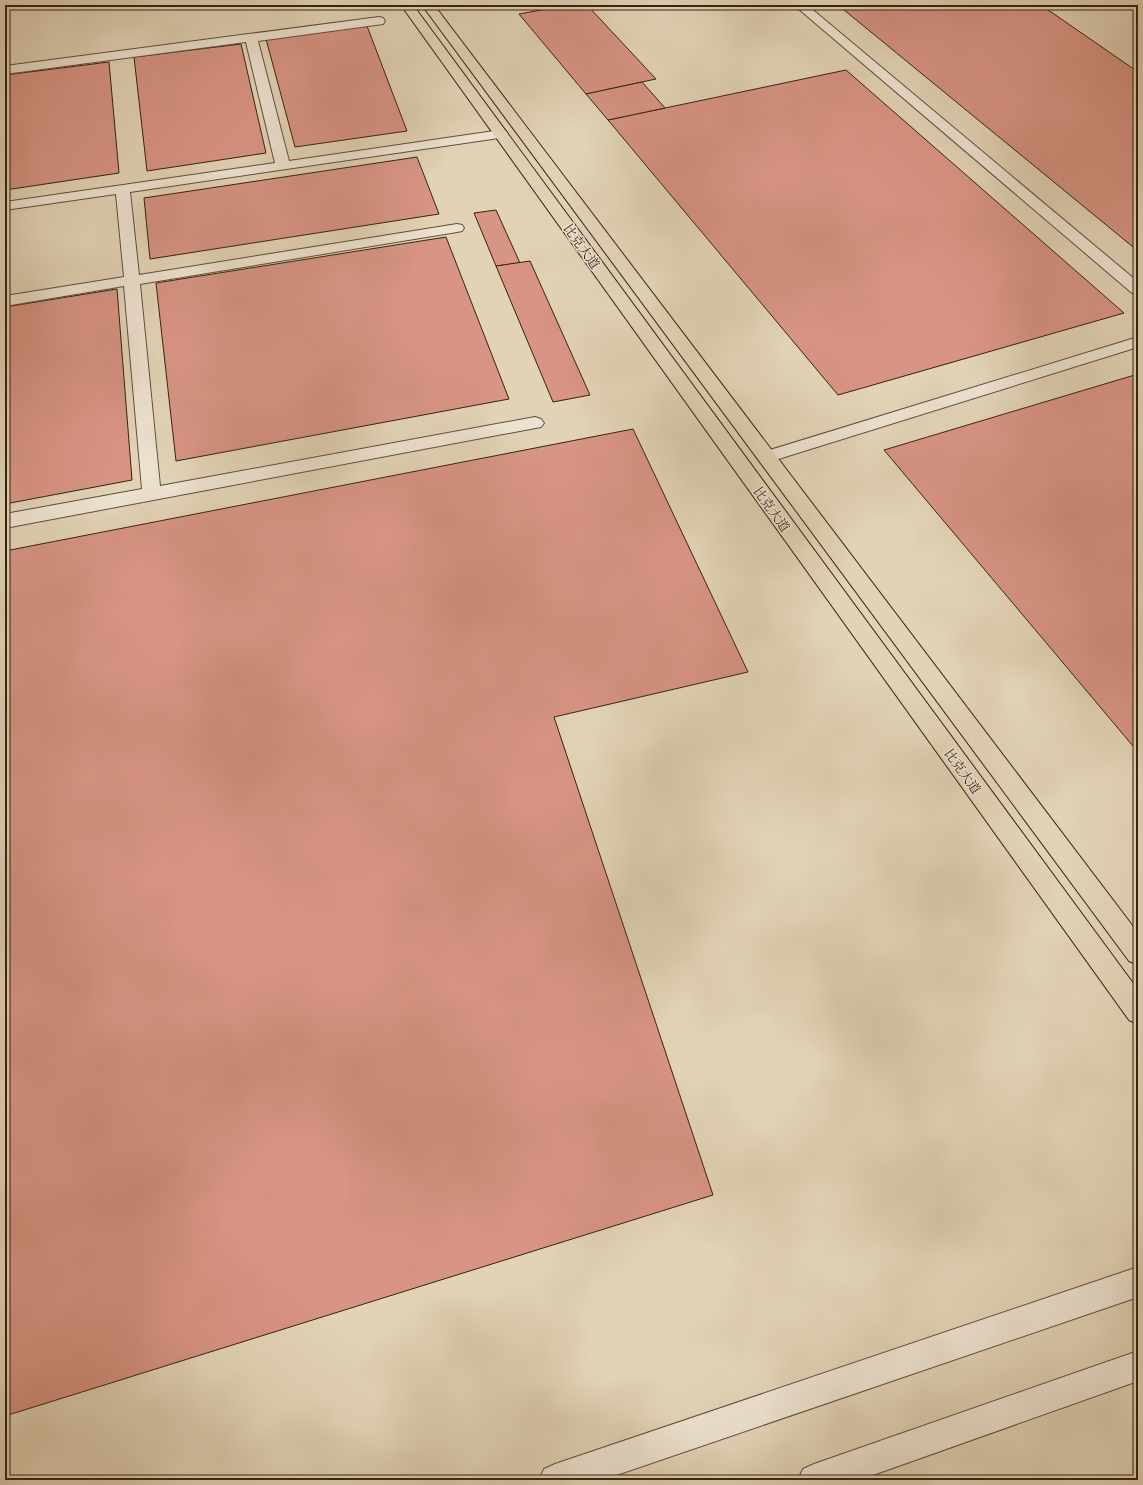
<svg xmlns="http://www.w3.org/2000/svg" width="1143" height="1485" font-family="Cardo,'Noto Serif SC',serif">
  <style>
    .building { fill: #d89484; stroke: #342312 }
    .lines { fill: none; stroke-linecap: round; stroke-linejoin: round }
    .minor-casing { stroke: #604f3b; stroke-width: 2 }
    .major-casing { stroke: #342312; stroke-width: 2 }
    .minor { fill: #ece2d0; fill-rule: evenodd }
    .major { fill: #e2d3b7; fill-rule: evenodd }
    .labels { text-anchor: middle; stroke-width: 3; stroke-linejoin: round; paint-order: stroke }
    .street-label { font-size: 13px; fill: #342312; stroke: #ece2d0 }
  </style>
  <rect width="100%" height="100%" fill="#e2d3b7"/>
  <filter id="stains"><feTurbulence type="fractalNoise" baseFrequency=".005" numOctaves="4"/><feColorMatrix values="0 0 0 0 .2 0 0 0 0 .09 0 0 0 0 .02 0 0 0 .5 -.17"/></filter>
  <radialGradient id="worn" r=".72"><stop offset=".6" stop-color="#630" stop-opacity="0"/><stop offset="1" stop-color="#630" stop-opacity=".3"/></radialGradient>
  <g class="building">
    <path d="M569 5H587L656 79 586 94 519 14Z"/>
    <path d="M838 5H1041L1138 72V251Z"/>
    <path d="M367 26 407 131 295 147 266 39Z"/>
    <path d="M241 44 266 153 147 171 134 57Z"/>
    <path d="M109 62 119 173 5 190V75Z"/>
    <path d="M846 70 1124 313 838 395 608 120Z"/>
    <path d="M642 82 665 108 608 120 586 94Z"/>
    <path d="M417 157 439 214 150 259 144 198Z"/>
    <path d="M496 210 520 263 496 266 474 213Z"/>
    <path d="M446 237 509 399 176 461 156 283Z"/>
    <path d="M530 261 590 395 553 402 496 266Z"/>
    <path d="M117 289 132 480 5 504V307Z"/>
    <path d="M1138 374V752L884 450Z"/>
    <path d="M633 429 748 672 554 717 713 1195 5 1416V551Z"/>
  </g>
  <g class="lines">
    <g class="minor-casing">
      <g id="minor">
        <path d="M794 5H807L1138 282V295L1132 293Z"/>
        <path d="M379 17 383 18 385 21 383 24 258 41 289 161 501 130 506 131 508 134 506 137 130 192 139 275 457 224 462 225 464 228 462 231 457 232 140 284 160 486 535 417 541 419 544 423 541 427 5 528V514L142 489 124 286 5 306V296L124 277 116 194 5 210V202L275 163 246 42 5 74V66Z"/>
        <path d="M1138 337V347L772 461 766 463 760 461 757 457 760 453Z"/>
        <path d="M1138 1267V1297L602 1480H539L544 1469 555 1464Z"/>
        <path d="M1138 1351V1381L859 1480H798L803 1469 814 1464Z"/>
      </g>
    </g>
    <g class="major-casing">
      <g id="major">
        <path d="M401 5H413L1138 990V1024L1129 1020Z"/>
        <path d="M422 5H434L1138 933V965L1129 961Z"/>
      </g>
    </g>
    <use href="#minor" class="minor"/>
    <use href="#major" class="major"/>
  </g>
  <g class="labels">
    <g class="street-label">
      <text transform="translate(582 246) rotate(54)" y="5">比克大道</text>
      <text transform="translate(772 509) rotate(54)" y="5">比克大道</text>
      <text transform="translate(963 771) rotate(54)" y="5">比克大道</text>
    </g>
  </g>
  <rect width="1143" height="1485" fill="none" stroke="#e2d3b7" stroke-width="20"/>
  <rect x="6" y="6" width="1131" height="1473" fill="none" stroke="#342312" stroke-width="2"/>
  <rect x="10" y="10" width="1123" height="1465" fill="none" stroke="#342312"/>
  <rect width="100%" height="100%" filter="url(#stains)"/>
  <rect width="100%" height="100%" fill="url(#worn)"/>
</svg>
